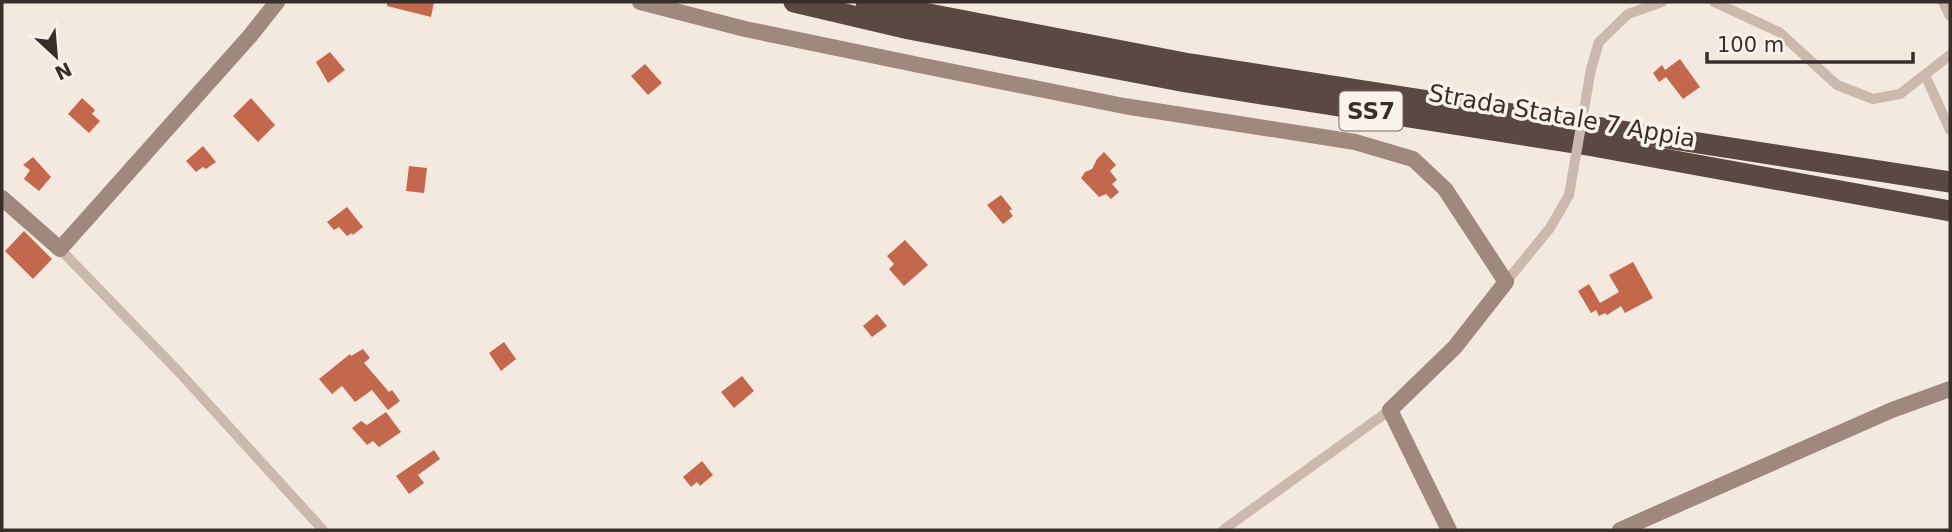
<svg xmlns="http://www.w3.org/2000/svg" width="1952" height="532" font-family="'DejaVu Sans',sans-serif">
  <style>
    .building { fill: #c4684d }
    .lines { fill: none; stroke-linecap: round; stroke-linejoin: round }
    .street { stroke: #cbb9ab; stroke-width: 10 }
    .secondary { stroke: #9f887c; stroke-width: 16 }
    .highway { stroke: #5a4942; stroke-width: 21 }
    .street-bridge { stroke: #cbb9ab; stroke-width: 10 }
    .labels { text-anchor: middle; stroke-width: 7; stroke-linejoin: round; paint-order: stroke }
    .shield { fill: #faf3ec; stroke: #736a64; stroke-width: 2 }
    .shield-label { font-size: 23px; font-weight: bold; fill: #392f2a }
    .street-label { font-size: 24px; fill: #392f2a; stroke: #faf3ec }
  </style>
  <rect width="100%" height="100%" fill="#f3e9df"/>
  <g class="building">
    <path d="M387 2H434L431 17 387 6Z"/>
    <path d="M330 52 345 70 328 83 316 62Z"/>
    <path d="M1680 59 1700 87 1683 99 1666 77 1659 82 1653 73 1662 65 1665 70Z"/>
    <path d="M645 64 662 83 648 95 631 76Z"/>
    <path d="M82 98 95 110 92 114 100 121 89 133 68 114Z"/>
    <path d="M251 98 275 125 258 142 233 116Z"/>
    <path d="M203 146 216 162 206 169 203 167 196 172 186 161Z"/>
    <path d="M1104 152 1116 165 1110 171 1117 180 1112 184 1119 192 1111 199 1106 194 1099 197 1081 178 1085 172 1092 169 1097 159Z"/>
    <path d="M33 157 51 177 39 191 24 179 30 170 23 165Z"/>
    <path d="M409 166 427 168 424 193 406 191Z"/>
    <path d="M1001 195 1012 209 1009 211 1013 216 1003 224 987 205Z"/>
    <path d="M347 207 363 227 353 235 352 233 347 236 339 227 334 230 327 222Z"/>
    <path d="M24 231 52 259 33 279 5 251Z"/>
    <path d="M905 240 928 265 904 286 889 269 894 264 887 256Z"/>
    <path d="M1633 262 1653 298 1625 313 1621 306 1607 315 1605 313 1599 316 1596 310 1591 313 1578 291 1589 284 1600 303 1619 292 1609 275Z"/>
    <path d="M877 314 887 326 872 337 863 326Z"/>
    <path d="M504 342 516 359 501 371 489 353Z"/>
    <path d="M363 349 370 358 364 363 389 392 392 390 400 401 388 410 372 390 355 402 342 386 332 394 319 379 350 354 351 356Z"/>
    <path d="M742 376 754 391 734 408 721 392Z"/>
    <path d="M386 412 401 432 379 447 373 441 367 445 352 428 361 421 367 425Z"/>
    <path d="M434 450 440 459 418 475 424 483 409 494 396 476Z"/>
    <path d="M702 461 713 475 700 486 697 482 691 487 683 477Z"/>
  </g>
  <g class="lines">
    <g class="street">
      <path d="M1714 2 1779 32 1837 85 1873 99 1900 94 1950 55"/>
      <path d="M1943 2 1950 16"/>
      <path d="M1591 69 1599 42 1628 14 1662 2"/>
      <path d="M1925 75 1950 130"/>
      <path d="M60 249 179 372 323 530"/>
      <path d="M1506 282 1550 228 1569 195"/>
      <path d="M1223 530 1390 410"/>
    </g>
    <g class="secondary">
      <path d="M640 2 745 29 919 65 1124 106 1355 142 1413 159 1445 189 1506 282 1455 347 1390 410 1449 530"/>
      <path d="M2 198 60 249 250 36 277 2"/>
      <path d="M1620 530 1892 410 1950 389"/>
    </g>
    <g class="highway">
      <path d="M794 2 909 29 1186 82 1593 146 1950 211"/>
      <path d="M866 2 1190 64 1950 182"/>
    </g>
    <path class="street-bridge" d="M1569 195 1591 69"/>
  </g>
  <g class="labels">
    <rect class="shield" x="1339.5" y="91.5" width="63" height="39" rx="5"/>
    <g class="shield-label">
      <text x="1371" y="119">SS7</text>
    </g>
    <g class="street-label">
      <text transform="translate(1562 116) rotate(10)" y="8">Strada Statale 7 Appia</text>
    </g>
  </g>
  <rect width="1952" height="532" fill="none" stroke="#392f2a" stroke-width="7"/>
  <g transform="translate(56 56) rotate(154)" stroke="#faf3ec" stroke-width="5" paint-order="stroke">
  <path d="M0-5L12 26L0 18L-12 26Z" fill="#392f2a"/>
  <text y="-10" font-size="19" font-weight="bold" text-anchor="middle" fill="#392f2a">N</text>
  </g>
  <path d="M1707 52v10h206v-10" fill="none" stroke="#392f2a" stroke-width="3.5"/>
  <text x="1717" y="52" font-size="21" fill="#392f2a" stroke="#faf3ec" stroke-width="5" paint-order="stroke">100 m</text>
</svg>
